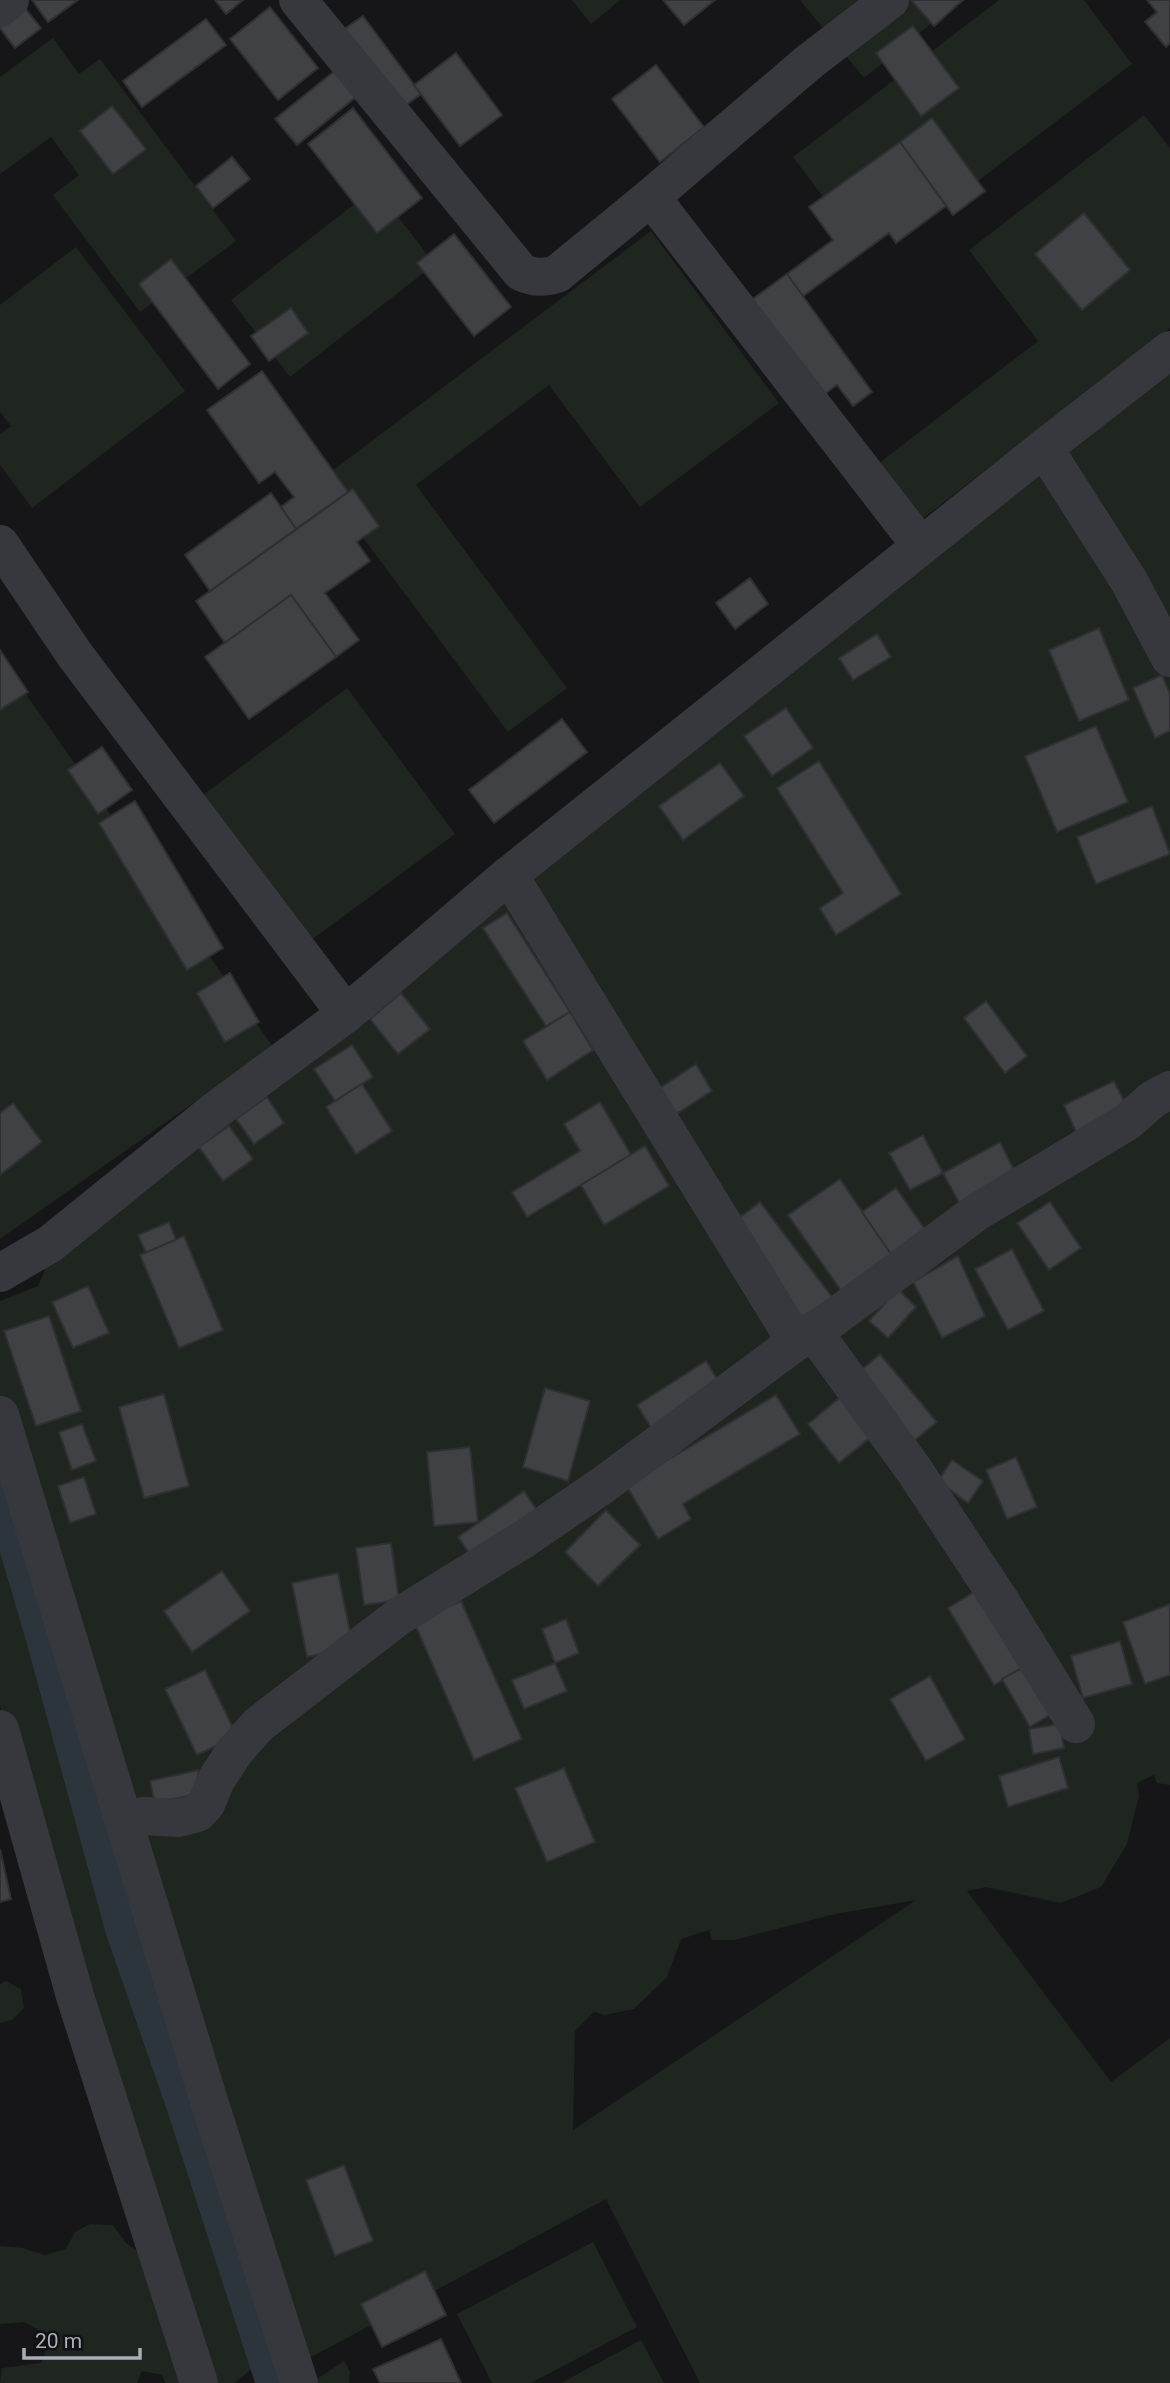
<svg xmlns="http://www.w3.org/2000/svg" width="1170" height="2383" font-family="Roboto,sans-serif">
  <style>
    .green { fill: #1e261f; fill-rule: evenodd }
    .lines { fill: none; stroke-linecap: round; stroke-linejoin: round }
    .canal { stroke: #2c353c; stroke-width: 40 }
    .building { fill: #404145; stroke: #303034; stroke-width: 2 }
    .minor { stroke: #37383d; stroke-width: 38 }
  </style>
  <rect width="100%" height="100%" fill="#161618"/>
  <g class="green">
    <path d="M572 0H620L591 24Z"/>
    <path d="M800 0H960L864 78Z"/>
    <path d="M999 0H1084L1132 64 962 193 925 146 836 214 793 157Z"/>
    <path d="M53 38 79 74 100 59 236 241 140 312 53 195 79 175 51 137 0 174V77Z"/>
    <path d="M1144 115 1170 148V328L913 526 870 470 1038 341 969 250Z"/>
    <path d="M375 188 435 264 290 377 231 300Z"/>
    <path d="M651 231 779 403 640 507 549 385 416 485 567 688 508 732 320 480Z"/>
    <path d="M76 247 185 391 32 508 0 465V434L11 426 0 412V305Z"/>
    <path d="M1170 347V1785L1157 1783 1154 1775 1137 1783 1139 1796 1127 1844 1101 1887 1061 1903 986 1887 967 1891 1111 2082 1170 2038V2383H700L606 2199 274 2377 267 2357 234 2383H206L78 1986 0 1705V1301L38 1286 54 1250ZM916 1900 573 2130 575 2031 594 2012 605 2015 634 2009 667 1977 681 1939 709 1930 712 1940H734L835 1914Z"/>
    <path d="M0 657 273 1047 0 1239Z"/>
    <path d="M347 688 455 834 310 941 203 795Z"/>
    <path d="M6 1981 21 1989 24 2008 12 2020 0 2023V1984Z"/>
    <path d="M90 2224 113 2225 126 2243 137 2251 197 2383H166L162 2375 142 2371 137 2383H0L2 2368 41 2363 48 2346 44 2333 24 2322 0 2324V2246L23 2248 45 2255 66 2249 75 2232Z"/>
    <path d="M593 2242 637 2327 531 2383H492L457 2314Z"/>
    <path d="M641 2340 664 2383H561Z"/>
    <path d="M344 2361 350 2371 349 2383H311Z"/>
  </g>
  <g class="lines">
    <path class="canal" d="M0 1481 46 1638 125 1928 186 2104 276 2383"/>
  </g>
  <g class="building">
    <path d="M32 0H78L48 22Z"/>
    <path d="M215 0H243L226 14Z"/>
    <path d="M663 0H715L684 25Z"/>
    <path d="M911 0H963L934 26Z"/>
    <path d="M1147 0H1170V43L1166 47 1145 22 1157 12Z"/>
    <path d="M21 3 41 28 15 48 0 28V19Z"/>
    <path d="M270 7 318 68 278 100 230 39Z"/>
    <path d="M363 16 421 94 402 108 343 30Z"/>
    <path d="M206 19 226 45 142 107 123 81Z"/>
    <path d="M913 26 959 88 921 116 876 53Z"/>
    <path d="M456 53 502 115 460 146 414 85Z"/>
    <path d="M656 65 704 127 660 162 612 99Z"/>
    <path d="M336 70 357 96 297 145 275 119Z"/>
    <path d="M112 106 146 149 113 174 80 131Z"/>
    <path d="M353 108 422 198 377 233 308 144Z"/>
    <path d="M932 118 985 191 953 215 900 142Z"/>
    <path d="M900 142 946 206 896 243 889 233 803 296 787 274 833 240 809 207Z"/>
    <path d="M232 157 250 179 213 208 196 186Z"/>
    <path d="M1084 213 1130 270 1082 310 1035 254Z"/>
    <path d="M454 234 511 307 474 336 417 263Z"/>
    <path d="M171 259 250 364 218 389 139 284Z"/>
    <path d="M787 274 872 392 853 406 837 385 813 402 743 306Z"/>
    <path d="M291 308 308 333 269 361 251 336Z"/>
    <path d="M262 371 348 492 296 529 281 507 294 497 275 472 259 483 207 410Z"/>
    <path d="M353 489 379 526 357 542 370 561 325 593 359 640 336 657 291 595 225 643 196 601Z"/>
    <path d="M271 493 296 529 210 591 185 555Z"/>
    <path d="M750 578 768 604 735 629 716 603Z"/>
    <path d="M291 595 336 657 249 719 205 657Z"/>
    <path d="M1099 628 1129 700 1079 721 1049 650Z"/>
    <path d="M877 634 891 657 853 680 839 658Z"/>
    <path d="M0 650 28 692 0 710Z"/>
    <path d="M1162 675 1170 694V731L1155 738 1133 688Z"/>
    <path d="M786 708 813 748 772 776 744 736Z"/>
    <path d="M562 719 587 752 494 823 469 790Z"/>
    <path d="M1096 726 1128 802 1057 832 1025 756Z"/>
    <path d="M102 747 132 790 98 814 68 770Z"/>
    <path d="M819 761 901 894 836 935 820 908 843 893 777 788Z"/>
    <path d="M720 763 744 796 683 840 659 806Z"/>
    <path d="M135 801 223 948 187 970 99 823Z"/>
    <path d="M1152 806 1170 854 1096 884 1077 837Z"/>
    <path d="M507 913 570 1012 546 1026 483 928Z"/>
    <path d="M230 973 259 1022 225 1042 197 993Z"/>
    <path d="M401 993 430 1029 398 1054 370 1019Z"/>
    <path d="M986 1001 1027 1056 1005 1073 964 1018Z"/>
    <path d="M570 1012 593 1050 547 1080 523 1041Z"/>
    <path d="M352 1045 373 1077 335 1101 314 1069Z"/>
    <path d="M696 1064 712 1091 670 1118 654 1092Z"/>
    <path d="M1114 1081 1132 1117 1080 1141 1064 1105Z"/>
    <path d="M362 1084 392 1131 356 1154 326 1107Z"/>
    <path d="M267 1097 284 1123 254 1144 236 1119Z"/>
    <path d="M600 1102 631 1155 527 1217 512 1192 580 1151 564 1124Z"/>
    <path d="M13 1103 42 1142 0 1175V1113Z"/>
    <path d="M229 1126 253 1159 223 1181 199 1147Z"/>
    <path d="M923 1135 943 1173 910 1190 889 1153Z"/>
    <path d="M1000 1142 1018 1178 962 1208 943 1173Z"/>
    <path d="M645 1146 669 1186 604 1225 581 1185Z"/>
    <path d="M840 1179 898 1264 847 1299 788 1215Z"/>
    <path d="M896 1188 932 1239 898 1264 862 1212Z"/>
    <path d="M760 1202 835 1301 806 1323 731 1224Z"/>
    <path d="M1050 1202 1081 1248 1049 1270 1017 1223Z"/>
    <path d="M169 1222 176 1240 146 1253 138 1235Z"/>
    <path d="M184 1236 223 1330 179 1348 140 1255Z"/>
    <path d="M1012 1249 1044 1311 1008 1330 975 1269Z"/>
    <path d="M958 1256 985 1316 942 1338 913 1282Z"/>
    <path d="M88 1286 109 1333 73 1348 52 1302Z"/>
    <path d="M898 1289 916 1307 888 1338 869 1321Z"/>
    <path d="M49 1316 81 1411 36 1426 4 1331Z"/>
    <path d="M880 1354 937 1422 910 1444 853 1377Z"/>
    <path d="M706 1361 722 1387 653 1431 637 1405Z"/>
    <path d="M545 1388 590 1401 568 1481 523 1467Z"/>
    <path d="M164 1394 189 1486 144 1498 119 1407Z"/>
    <path d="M844 1394 876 1433 839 1463 808 1424Z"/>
    <path d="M776 1395 800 1434 683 1504 691 1519 658 1539 626 1485Z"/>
    <path d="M82 1424 96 1461 72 1470 59 1432Z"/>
    <path d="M470 1447 478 1522 434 1526 427 1452Z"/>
    <path d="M1016 1457 1037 1507 1007 1519 986 1470Z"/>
    <path d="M952 1460 983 1481 968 1503 938 1481Z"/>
    <path d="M84 1477 96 1514 70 1523 58 1486Z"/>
    <path d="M524 1491 540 1515 474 1560 458 1537Z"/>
    <path d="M606 1510 640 1545 598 1586 565 1552Z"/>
    <path d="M391 1543 399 1600 364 1605 356 1548Z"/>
    <path d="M222 1571 250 1611 192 1652 164 1611Z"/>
    <path d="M338 1573 353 1647 307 1657 292 1583Z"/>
    <path d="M984 1586 1031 1663 994 1685 948 1608Z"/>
    <path d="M461 1601 522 1739 474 1760 414 1622Z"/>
    <path d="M1170 1604V1675L1145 1684 1123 1622Z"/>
    <path d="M566 1619 579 1653 555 1663 542 1629Z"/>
    <path d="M1120 1641 1132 1684 1083 1698 1071 1656Z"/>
    <path d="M555 1663 567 1691 524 1709 512 1680Z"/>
    <path d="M1031 1663 1058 1710 1030 1727 1002 1679Z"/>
    <path d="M205 1670 237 1736 197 1755 165 1689Z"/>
    <path d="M930 1676 965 1739 926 1761 890 1699Z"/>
    <path d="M1060 1724 1064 1748 1033 1754 1029 1729Z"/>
    <path d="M1059 1757 1068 1788 1008 1807 999 1776Z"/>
    <path d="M564 1768 595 1842 547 1862 515 1788Z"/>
    <path d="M198 1770 202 1793 155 1803 150 1781Z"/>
    <path d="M0 1849 11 1899 0 1902Z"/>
    <path d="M344 2165 373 2241 335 2256 306 2180Z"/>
    <path d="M425 2271 446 2315 382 2347 361 2304Z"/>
    <path d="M441 2339 461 2383H380L373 2369Z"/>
  </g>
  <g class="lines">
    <g class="minor">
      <path d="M298 0 521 272C534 278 543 278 557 274L651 197 921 546"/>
      <path d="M0 8 10 0"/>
      <path d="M651 197 809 62 890 0"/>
      <path d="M1044 448 1129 581 1170 658"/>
      <path d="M0 544 75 655 346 1014"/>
      <path d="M0 1273 50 1244 212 1113 346 1014 509 875 1044 448 1170 350"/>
      <path d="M813 1331 914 1470 1001 1602 1076 1724"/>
      <path d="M796 1342 832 1319 977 1212 1127 1122 1153 1099 1170 1090"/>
      <path d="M0 1415 209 2101 299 2383"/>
      <path d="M0 1729 75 1996 199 2383"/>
      <path d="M143 1816 179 1818 198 1813 206 1804 216 1780 235 1751 258 1725 398 1617 524 1539 603 1485 796 1342 509 875"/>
    </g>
  </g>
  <path d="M24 2348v10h116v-10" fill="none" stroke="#a8adb8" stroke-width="3.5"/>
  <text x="35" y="2348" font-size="21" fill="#a8adb8" stroke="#111113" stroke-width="5" paint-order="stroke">20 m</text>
</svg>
